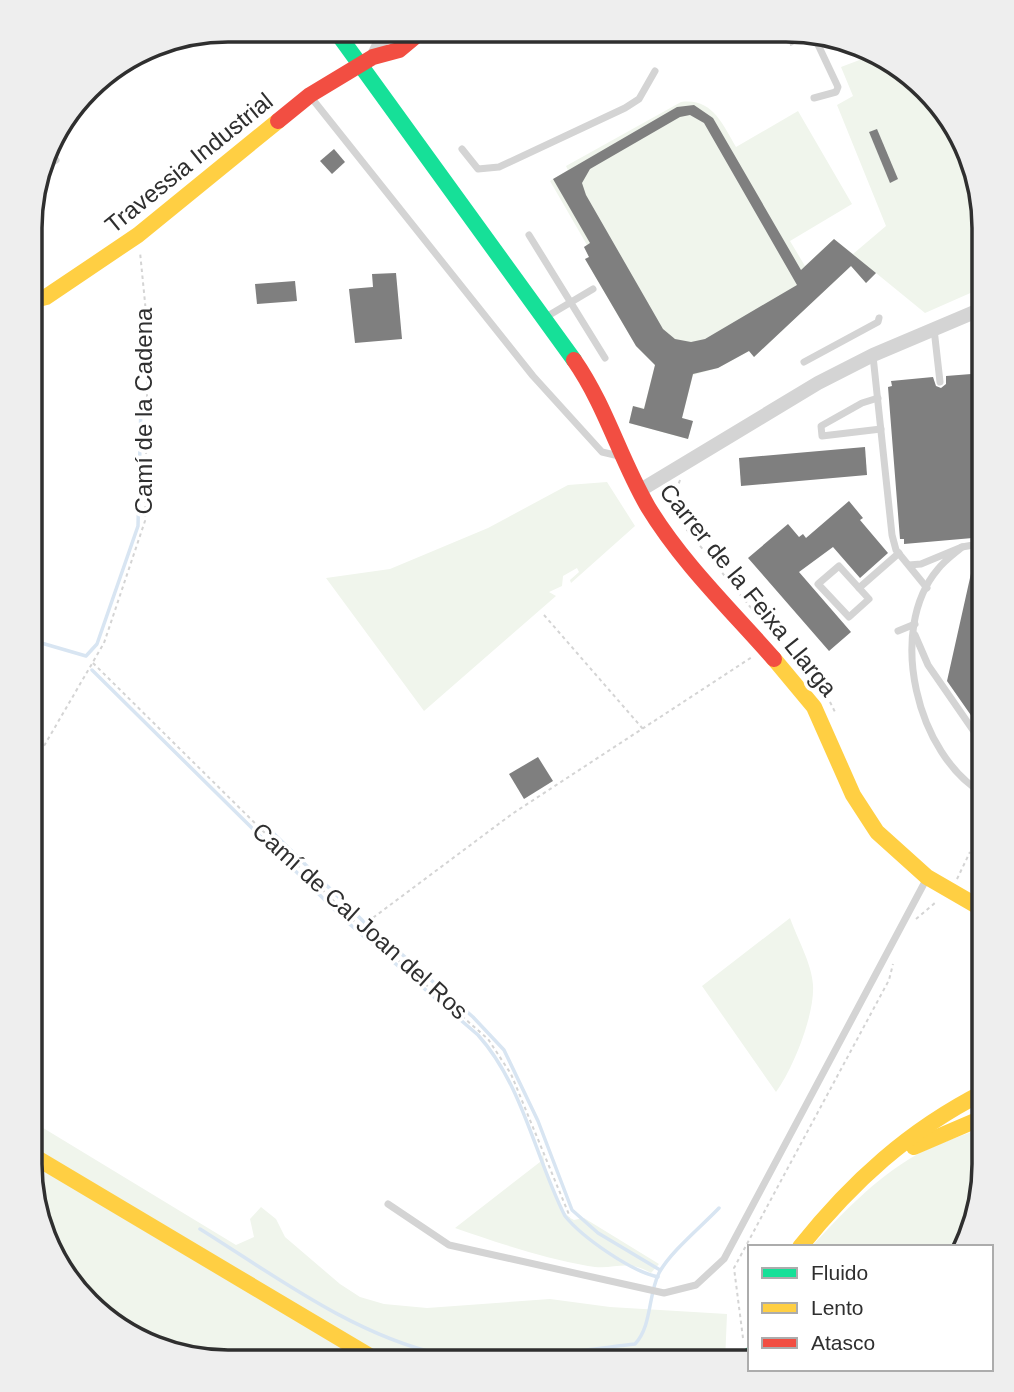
<svg xmlns="http://www.w3.org/2000/svg" width="1014" height="1392" font-family="Helvetica,sans-serif">
  <style>
    .green { fill: #f0f5ec }
    .lines { fill: none; stroke-linecap: round; stroke-linejoin: round }
    .stream { stroke: #d8e5f2; stroke-width: 3.5 }
    .building { fill: #7f7f7f; fill-rule: evenodd }
    .path { stroke: #d4d4d4; stroke-width: 2; stroke-dasharray: 3.5 3.5; stroke-linecap: butt }
    .lane { stroke: #d4d4d4; stroke-width: 7 }
    .street { stroke: #d4d4d4; stroke-width: 14 }
    .fast { stroke: #16e098; stroke-width: 16 }
    .slow { stroke: #ffcf43; stroke-width: 16 }
    .jam { stroke: #f24e42; stroke-width: 16 }
    .labels { text-anchor: middle; stroke-width: 7; stroke-linejoin: round; paint-order: stroke }
    .street-label { font-size: 24px; fill: #2f2f2f; stroke: #fff }
    .rim { fill: none; stroke: #2f2f2f; stroke-width: 3.5 }
  </style>
  <rect width="100%" height="100%" fill="#fff"/>
  <g class="green">
    <path d="M870 56 906 70 964 141 984 228V287L925 313 876 273 866 283 851 266 754 357 749 351 718 368 693 375 682 418 693 421 688 439 629 423 633 406 644 408 655 365 636 346 585 259 589 257 584 247 587 245 550 181 568 170 566 166 681 102C712 98 722 123 736 147L798 111 852 204 790 241 805 266 834 239 853 254 886 226 837 105 853 96 841 67Z"/>
    <path d="M607 482 635 526 571 583 570 580 579 572 577 568 563 576 562 586 549 592 556 596 424 711 326 578 390 569 488 528 568 485Z"/>
    <path d="M790 918C797 938 812 964 813 985 815 1014 793 1069 776 1092L702 986Z"/>
    <path d="M30 1120 236 1245 254 1237 250 1219 261 1207 276 1219 285 1237 340 1284 360 1297 384 1304 427 1308 550 1299 610 1307 727 1314 725 1362 203 1361 108 1322 50 1251 30 1164Z"/>
    <path d="M984 1127V1177L960 1247H811C844 1212 875 1178 918 1154 939 1143 962 1136 984 1127Z"/>
    <path d="M543 1154C545 1171 557 1213 574 1220L584 1218 659 1264 651 1273C625 1258 615 1271 588 1266 543 1258 498 1243 455 1228L540 1162Z"/>
  </g>
  <g class="lines">
    <g class="stream">
      <path d="M31 640 86 656 97 644 138 526 141 404"/>
      <path d="M92 670 346 921 478 1035C523 1085 535 1157 565 1216 582 1237 630 1271 658 1277"/>
      <path d="M263 823 364 922"/>
      <path d="M371 927 473 1017 504 1050 538 1121 572 1210 598 1233 660 1270"/>
      <path d="M200 1229C274 1275 352 1334 439 1354 487 1365 583 1350 635 1344 652 1326 648 1295 659 1273 670 1252 702 1226 719 1208"/>
    </g>
  </g>
  <g class="building">
    <path d="M694 105 713 118 801 270 834 239 876 273 866 283 851 266 754 357 749 351 718 368 693 374 682 418 693 421 688 439 629 423 633 406 644 409 655 365 636 346 585 259 589 257 584 247 590 243 553 179 677 107ZM690 115 704 123 797 285 705 339 691 342 675 339 663 329 586 195 582 183 590 169 680 117Z"/>
    <path d="M877 129 898 179 890 183 869 132Z"/>
    <path d="M334 149 345 162 332 174 320 161Z"/>
    <path d="M396 273 402 339 355 343 349 289 373 287 372 274Z"/>
    <path d="M295 281 297 301 257 304 255 284Z"/>
    <path d="M984 373V537L904 544V539H900L888 387 892 386 891 381 933 377 936 386 941 388 946 384V376Z"/>
    <path d="M865 447 867 475 741 486 739 458Z"/>
    <path d="M849 501 863 518 860 520 888 553 860 578 833 547 799 572 851 632 829 651 748 558 788 524 799 537 803 534 806 538Z"/>
    <path d="M984 549V634L975 676 984 670V734L947 681 976 551Z"/>
    <path d="M538 757 553 781 524 799 509 774Z"/>
  </g>
  <g class="lines">
    <g class="path">
      <path d="M357 35 368 38"/>
      <path d="M790 45 806 39"/>
      <path d="M680 480 672 502 673 513 752 609"/>
      <path d="M544 615 643 729"/>
      <path d="M93 663 360 927 488 1039 511 1074 570 1217"/>
      <path d="M830 702 835 712"/>
      <path d="M30 770 104 643 145 521 148 333 140 252"/>
      <path d="M982 841 984 842"/>
      <path d="M957 879 970 852"/>
      <path d="M916 919 936 902"/>
      <path d="M362 926 512 814 752 657"/>
      <path d="M743 1338 734 1268 889 980 893 964"/>
    </g>
    <g class="lane">
      <path d="M812 32 838 87 836 92 814 98"/>
      <path d="M310 96 533 376 602 452 619 456"/>
      <path d="M462 149 478 169 499 167 625 108 639 99 655 71"/>
      <path d="M43 168 56 160"/>
      <path d="M529 235 605 358"/>
      <path d="M546 317 593 289"/>
      <path d="M934 329 940 382"/>
      <path d="M873 356 892 535 896 550 927 588"/>
      <path d="M804 362 878 322 879 318"/>
      <path d="M878 398 862 403 821 426 822 436 881 429"/>
      <path d="M962 547 984 543"/>
      <path d="M909 565 921 564 962 547C954 554 944 561 938 569 886 630 917 756 984 794"/>
      <path d="M839 566 869 599 849 617 818 584Z"/>
      <path d="M859 588 899 553"/>
      <path d="M898 631 915 624"/>
      <path d="M915 635 928 665 984 746"/>
      <path d="M388 1204 449 1245 664 1293 696 1285 724 1259 927 878"/>
    </g>
    <g class="street">
      <path d="M373 57 381 41 394 30"/>
      <path d="M639 491 818 383 873 355 984 308"/>
    </g>
    <g class="fast">
      <path d="M335 30 574 360"/>
      <path d="M748 1362 750 1355"/>
    </g>
    <g class="slow">
      <path d="M31 301 46 297 138 235 278 121"/>
      <path d="M774 659 814 707 853 795 877 832 927 877 984 910"/>
      <path d="M914 1147 984 1117"/>
      <path d="M30 1154 378 1361"/>
      <path d="M800 1247C852 1182 909 1130 984 1092"/>
    </g>
    <g class="jam">
      <path d="M278 121 310 95 373 57 399 50 423 30"/>
      <path d="M574 360C606 406 620 459 648 507 682 563 731 610 774 659"/>
    </g>
  </g>
  <g class="labels">
    <g class="street-label">
      <text transform="translate(189 163) rotate(-39)" y="8">Travessia Industrial</text>
      <text transform="translate(144 411) rotate(-90)" y="8">Camí de la Cadena</text>
      <text transform="translate(748 590) rotate(51)" y="8">Carrer de la Feixa Llarga</text>
      <text transform="translate(360 921) rotate(42)" y="8">Camí de Cal Joan del Ros</text>
    </g>
  </g>
  <path d="M0 0H1014V1392H0ZM228 42H786A186 186 0 0 1 972 228V1164A186 186 0 0 1 786 1350H228A186 186 0 0 1 42 1164V228A186 186 0 0 1 228 42Z" fill="#eee" fill-rule="evenodd"/>
  <path class="rim" d="M228 42H786A186 186 0 0 1 972 228V1164A186 186 0 0 1 786 1350H228A186 186 0 0 1 42 1164V228A186 186 0 0 1 228 42Z"/>
  <rect x="748" y="1245" width="245" height="126" fill="#ffffff" stroke="#acacac" stroke-width="2"/>
  <rect x="762" y="1268" width="35" height="10" fill="#16e098" stroke="#acacac" stroke-width="2"/>
  <text x="811" y="1280" font-size="21" fill="#2f2f2f">Fluido</text>
  <rect x="762" y="1303" width="35" height="10" fill="#ffcf43" stroke="#acacac" stroke-width="2"/>
  <text x="811" y="1315" font-size="21" fill="#2f2f2f">Lento</text>
  <rect x="762" y="1338" width="35" height="10" fill="#f24e42" stroke="#acacac" stroke-width="2"/>
  <text x="811" y="1350" font-size="21" fill="#2f2f2f">Atasco</text>
</svg>
